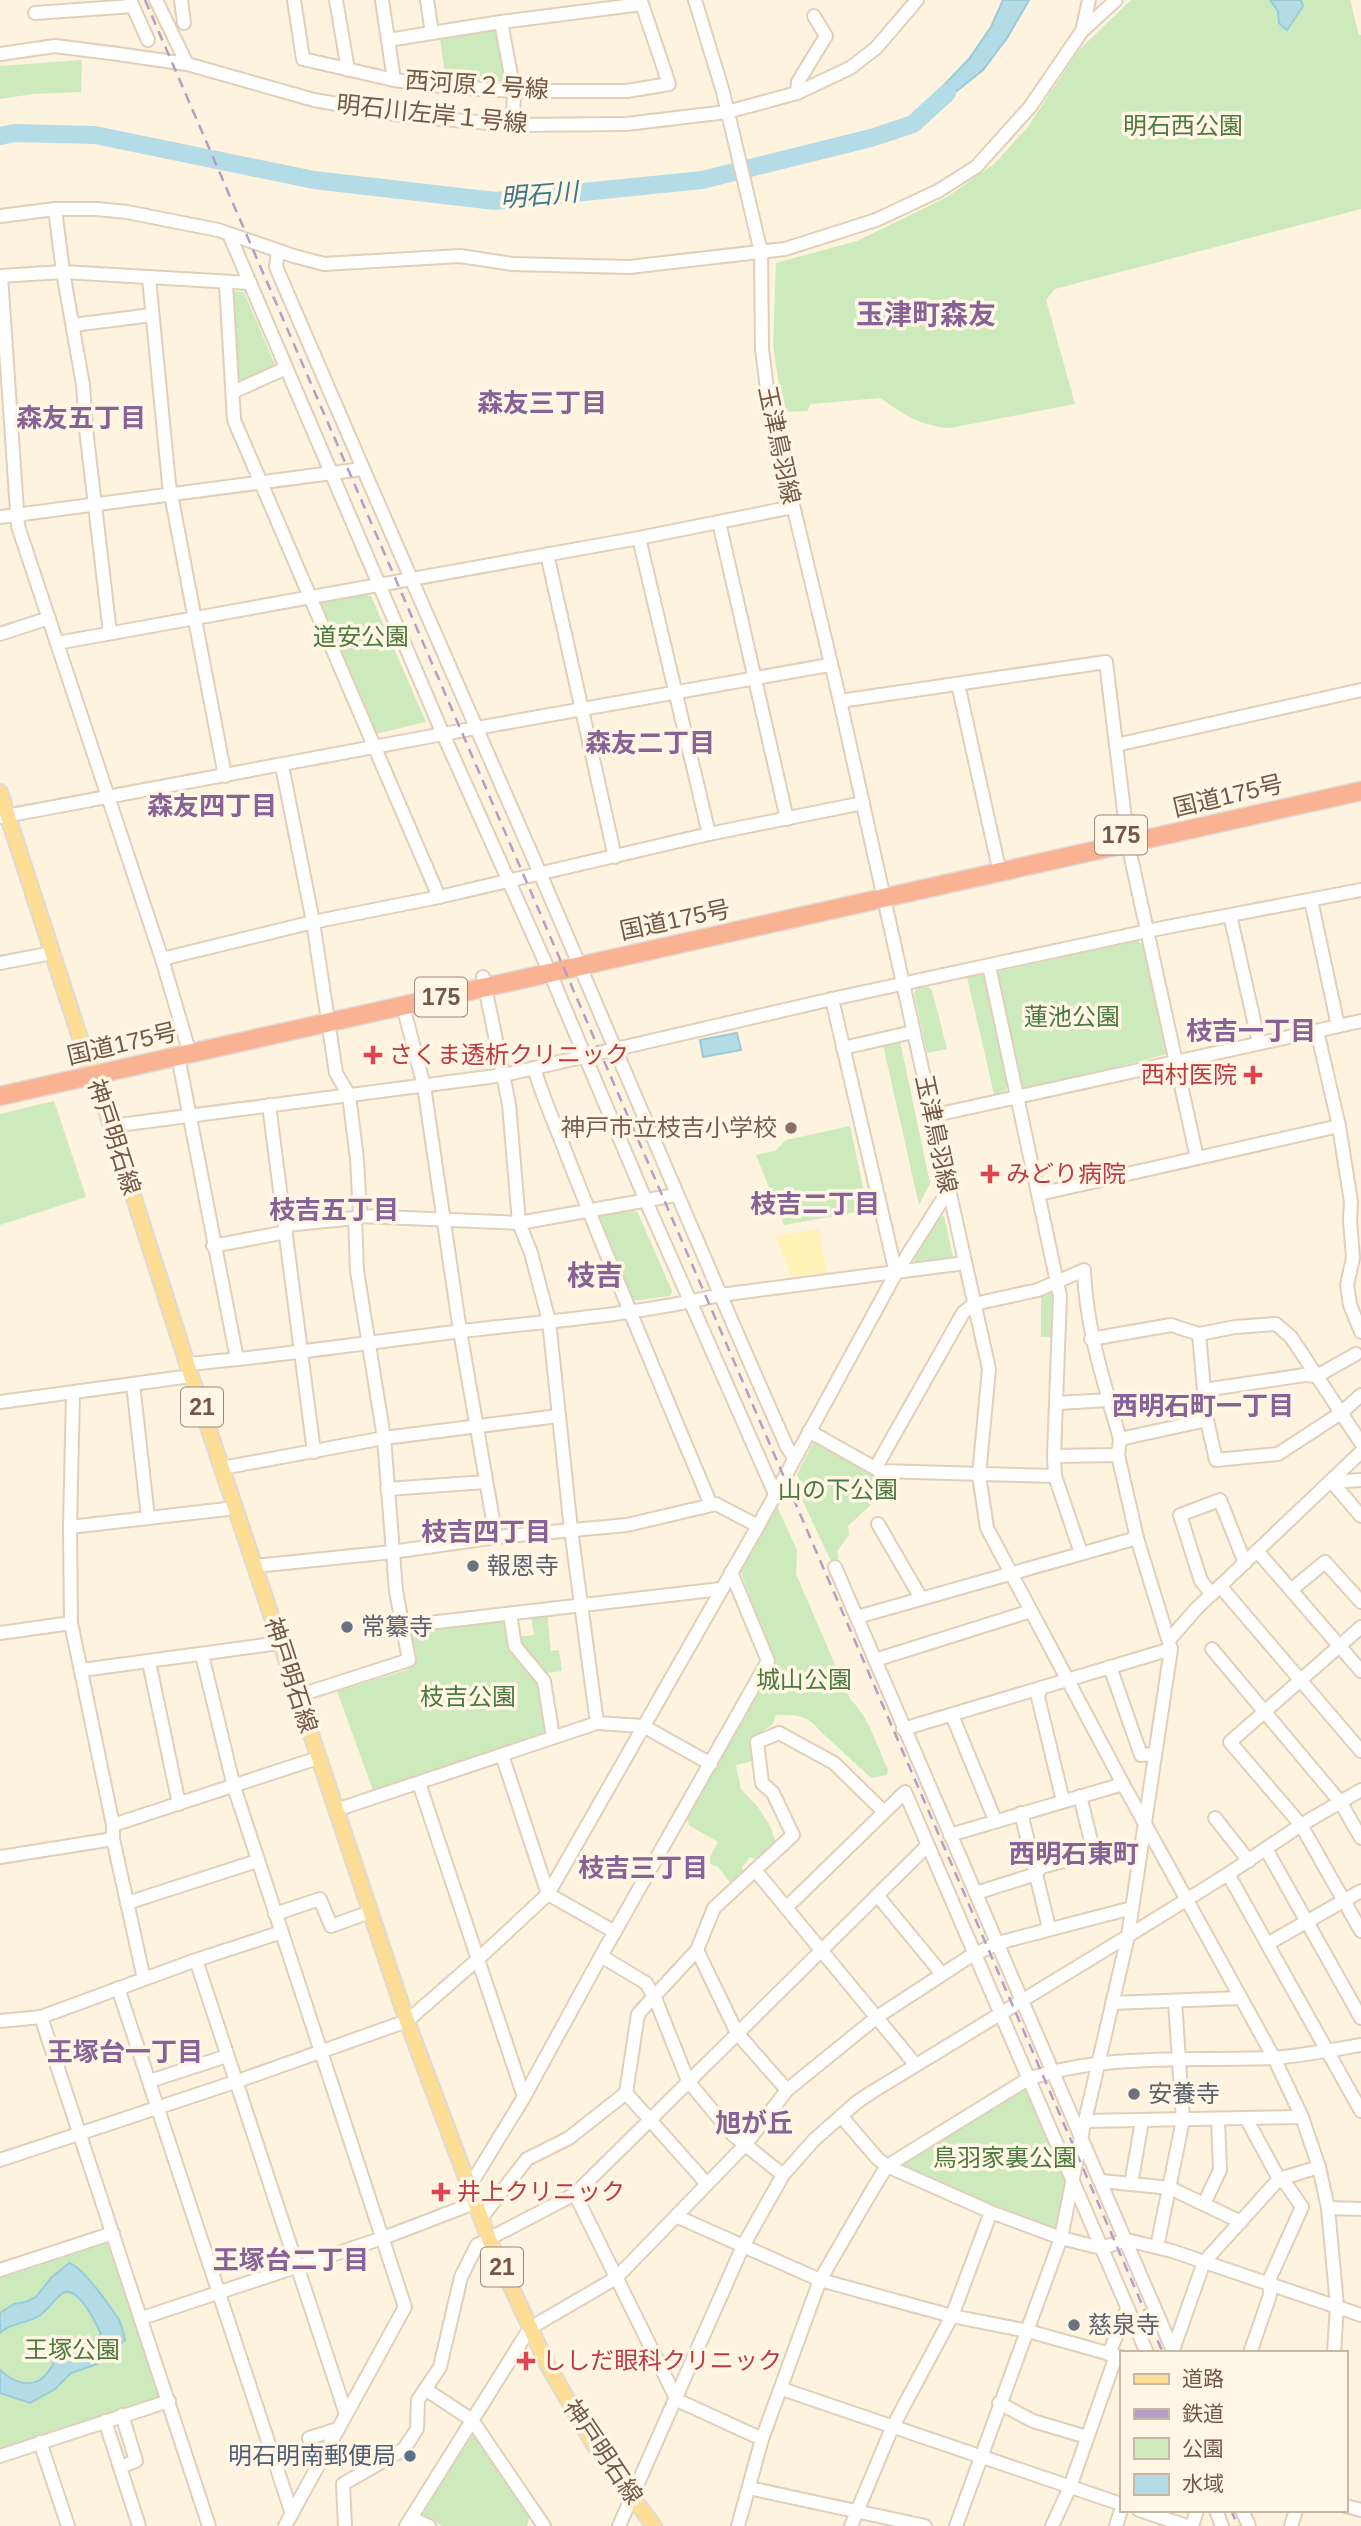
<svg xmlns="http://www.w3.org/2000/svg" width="1361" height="2526" font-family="Arial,'Noto Sans JP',sans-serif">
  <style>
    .green { fill: #cdeabd }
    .sand { fill: #fef2b7 }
    .water { fill: #b3dce6; stroke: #99cbd8; stroke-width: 2 }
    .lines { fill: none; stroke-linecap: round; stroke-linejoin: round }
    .river { stroke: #b3dce6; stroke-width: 18 }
    .minor-casing { stroke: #e1cfba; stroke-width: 16 }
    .major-casing { stroke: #e0dad6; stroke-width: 18 }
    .highway-casing { stroke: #e0dad6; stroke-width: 21 }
    .minor { stroke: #fff; stroke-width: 12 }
    .major { stroke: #fedd94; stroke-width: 14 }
    .highway { stroke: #fab392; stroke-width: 18 }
    .rail { stroke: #b59ec5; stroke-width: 2.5; stroke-dasharray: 10 7; stroke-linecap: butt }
    .health-dot { fill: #e0444e; stroke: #fff6e5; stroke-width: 2.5 }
    .education-dot { fill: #8d6e63; stroke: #fff6e5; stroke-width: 2.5 }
    .worship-dot { fill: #6b7280; stroke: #fff6e5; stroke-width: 2.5 }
    .service-dot { fill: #5c6f8a; stroke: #fff6e5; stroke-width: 2.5 }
    .labels { text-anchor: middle; stroke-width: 7; stroke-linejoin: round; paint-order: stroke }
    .shield { fill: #fff6e5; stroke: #9d8776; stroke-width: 2 }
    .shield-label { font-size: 23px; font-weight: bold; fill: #735846 }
    .street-label { font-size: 24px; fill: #735846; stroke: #fff6e5 }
    .park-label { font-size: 24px; fill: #4c793e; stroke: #fff6e5 }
    .health-label { font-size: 24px; fill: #be3a42; stroke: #fff6e5; text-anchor: start }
    .education-label { font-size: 24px; fill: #785e54; stroke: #fff6e5; text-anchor: end }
    .worship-label { font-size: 24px; fill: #5b616d; stroke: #fff6e5; text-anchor: start }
    .service-label { font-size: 24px; fill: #4e5e75; stroke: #fff6e5; text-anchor: end }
    .water-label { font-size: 26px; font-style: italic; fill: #3f7887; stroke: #fff6e5 }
    .neighbourhood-label { font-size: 26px; font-weight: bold; fill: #886197; stroke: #fff6e5 }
    .quarter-label { font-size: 28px; font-weight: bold; fill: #886197; stroke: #fff6e5 }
  </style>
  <rect width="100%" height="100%" fill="#fdf3de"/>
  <g class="green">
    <path d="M1131 0H1350L1359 35H1361V209L1055 289 1046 300 1075 404 950 428C919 426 905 415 880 398L811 404 807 411 783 412 773 345 776 263 857 241 947 197 994 164 1027 128 1078 51Z"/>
    <path d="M496 29 499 32 508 81 505 86 446 83 440 38Z"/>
    <path d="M82 60 81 92 33 94 0 99V66Z"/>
    <path d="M231 291 244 292 276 367 242 383 235 379Z"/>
    <path d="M365 595 371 596 426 722 375 734 319 608 320 603Z"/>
    <path d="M1137 941 1142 944 1167 1054 1025 1091 1018 1085 995 978 1000 971Z"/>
    <path d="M981 974 985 977 1008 1086 1005 1091 994 1094 967 977Z"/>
    <path d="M928 987 932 990 947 1049 927 1053 914 993 917 988Z"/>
    <path d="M900 1041 930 1183 919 1205 883 1045Z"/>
    <path d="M54 1101 86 1197 0 1225V1114Z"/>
    <path d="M850 1126 868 1210 784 1225 756 1155 775 1151 786 1140Z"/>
    <path d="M632 1209 638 1213 672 1291 670 1296 631 1301 597 1216Z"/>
    <path d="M944 1216 953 1256 950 1260 917 1266 914 1260 937 1218Z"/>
    <path d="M1054 1291V1337H1041V1294Z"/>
    <path d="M817 1440 890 1474 892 1485 848 1526 849 1535 837 1551 839 1558 831 1561 799 1493 804 1490 797 1474 812 1445Z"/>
    <path d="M777 1506 797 1550 796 1574 850 1699C870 1718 876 1745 888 1769L887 1775 871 1778 818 1729C809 1715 792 1714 776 1715L772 1725 749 1739 753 1761 736 1765 741 1789 758 1807 770 1826 776 1843 757 1860 750 1857 742 1867 744 1873 732 1885 718 1867 710 1864V1857L718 1842 690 1826 686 1819 706 1777 766 1682 773 1663 770 1649 755 1613 740 1569 761 1536Z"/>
    <path d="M547 1612 551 1651 559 1650 562 1671 540 1674 546 1731 544 1737 374 1793 337 1691 406 1670C421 1659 417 1655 412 1639L419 1628 498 1619 507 1621 509 1649H518L517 1637 534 1635 531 1615Z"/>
    <path d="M1027 2088 1068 2180 1057 2232 903 2169 901 2163Z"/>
    <path d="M105 2239 113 2243 162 2393 156 2399 0 2450V2274Z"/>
    <path d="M473 2432 530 2512 527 2526H443L424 2518 422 2513Z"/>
  </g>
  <path class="sand" d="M818 1229 827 1273 791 1276 776 1236Z"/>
  <g class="water">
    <path d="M1003 0H1029L1007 38 983 70 924 117 940 89 969 59 991 27Z"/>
    <path d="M1270 0H1301L1303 6 1287 30 1279 23 1278 11Z"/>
    <path d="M737 1033 741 1050 703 1057 700 1040Z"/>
    <path d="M69 2263C82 2266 109 2305 118 2318 122 2324 123 2333 125 2340L97 2364 71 2373 55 2389 30 2403 0 2393V2370C14 2383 34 2391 48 2372 53 2366 54 2359 61 2354 74 2345 90 2346 101 2334 96 2323 78 2285 63 2293 54 2299 48 2310 39 2316 26 2324 12 2322 0 2333V2313L14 2304 26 2302 36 2297 51 2278Z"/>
  </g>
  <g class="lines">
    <path class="river" d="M0 136 14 133 95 135 314 180 495 201 702 180 871 138 913 124 947 93"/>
    <g class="minor-casing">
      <g id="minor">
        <path d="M130 0 148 40"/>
        <path d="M156 0 187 64"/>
        <path d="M181 0 184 23"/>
        <path d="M294 0 303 59 394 80 449 87 514 91H627L669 84 642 4 501 22 388 40"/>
        <path d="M336 0 348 70"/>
        <path d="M382 0 394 80"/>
        <path d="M427 0 432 33"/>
        <path d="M695 0 723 92 761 252 762 349 769 405 840 701 989 1369 979 1475 987 1528 1123 1784 1274 2058 1302 2117 1319 2167 1328 2208 1337 2306 1334 2353"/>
        <path d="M35 13 133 6"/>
        <path d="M501 22 514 91 513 125"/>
        <path d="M1082 31 1089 0"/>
        <path d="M0 54 55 46 118 54 187 64 314 100 406 116 513 125 626 124 727 112 797 93 850 68 876 48 917 0"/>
        <path d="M797 93 798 82 826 36 814 16"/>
        <path d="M55 209 63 272 83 385 86 429 110 633"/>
        <path d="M0 216 55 209H97L127 212 218 230 294 256 324 264 460 256 512 264 629 267 785 249 876 220 938 191 976 167 1030 107 1082 31 1116 0"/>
        <path d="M229 234 443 734 550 973 646 1201 775 1494"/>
        <path d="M278 251 276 267C362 469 452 670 539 871 622 1063 702 1256 787 1447L794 1458"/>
        <path d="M0 276 63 272 250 283"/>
        <path d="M1 276 18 526 162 959 190 1054"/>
        <path d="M149 278 169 484 225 776"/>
        <path d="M226 284 234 420 439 897"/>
        <path d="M73 325 152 315"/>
        <path d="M233 392 286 368"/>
        <path d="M0 517 362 469"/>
        <path d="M719 522 787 819"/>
        <path d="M639 538 709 834"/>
        <path d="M547 554 615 857"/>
        <path d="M0 634 49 618"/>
        <path d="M57 643 639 538 793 507"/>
        <path d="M958 684 1000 873"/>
        <path d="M840 701 1106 662 1128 844 1197 1158"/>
        <path d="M1116 745 1361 690"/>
        <path d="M282 766 313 922 336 1073 349 1095 357 1159 360 1216 355 1218 357 1271 384 1438 396 1591 409 1660 297 1696"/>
        <path d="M0 817 443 734 829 665"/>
        <path d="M1311 900 1338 1026"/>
        <path d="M1230 915 1259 1043"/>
        <path d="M162 959 313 922 439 897 709 834 863 803"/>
        <path d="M0 963 52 953"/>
        <path d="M989 966 1060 1296 1054 1456"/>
        <path d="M483 977 509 1104 519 1223 531 1253 549 1321 571 1530 597 1723"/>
        <path d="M832 999 896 1273"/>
        <path d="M403 1006 424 1086 460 1331 496 1537"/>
        <path d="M1317 1031 1339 1126 1351 1202 1350 1220 1353 1258 1347 1285 1350 1305 1361 1332"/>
        <path d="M843 1048 913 1032"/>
        <path d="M178 1056 237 1359"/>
        <path d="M534 1068C543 1098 555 1124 566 1153 612 1271 662 1388 711 1505"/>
        <path d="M269 1105 314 1452"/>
        <path d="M931 1116 1361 1021"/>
        <path d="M111 1126 504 1075 832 999 1157 929 1361 890"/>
        <path d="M1039 1194 1339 1126"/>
        <path d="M360 1216 519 1223 676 1195"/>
        <path d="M286 1225 355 1218"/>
        <path d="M213 1246 286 1232"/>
        <path d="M1199 1334 1204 1390"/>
        <path d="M1091 1339 1171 1325 1199 1334 1235 1327 1276 1324 1291 1337 1361 1443"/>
        <path d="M1356 1354 1317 1376 1305 1375 1204 1390 1207 1420 1216 1460 1278 1454 1341 1413 1361 1395"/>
        <path d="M188 1364C280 1356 370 1342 462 1331 548 1321 636 1315 720 1295L965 1263"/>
        <path d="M133 1384 148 1518"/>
        <path d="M73 1394 70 1527 71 1623 113 1825V1839L144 1979"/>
        <path d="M0 1402 191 1376"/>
        <path d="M1057 1403 1109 1400"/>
        <path d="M809 1431 880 1471 1055 1476 1054 1456 1118 1455"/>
        <path d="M1120 1439 1207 1420"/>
        <path d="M876 1467 963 1313 974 1304 1038 1290 1084 1270C1086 1328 1104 1382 1120 1439L1118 1455 1137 1538 1171 1649 1128 1936 1081 2138 1061 2238 956 2526"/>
        <path d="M222 1468 384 1438 558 1416"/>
        <path d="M1055 1476 1081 1553"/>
        <path d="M1332 1482 1361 1516"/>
        <path d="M1332 1482 1361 1480"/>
        <path d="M387 1489 486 1482"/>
        <path d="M878 1524 921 1598"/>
        <path d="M70 1527 236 1508"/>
        <path d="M1258 1552 1291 1590 1325 1562 1361 1602"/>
        <path d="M255 1566 392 1552 496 1537 627 1525 716 1504 758 1526"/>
        <path d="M835 1567 1174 2353"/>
        <path d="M1220 1586 1361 1751"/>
        <path d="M1291 1590 1361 1671"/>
        <path d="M1212 1594 1201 1581 1180 1515 1220 1500 1245 1563"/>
        <path d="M510 1614 515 1646 544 1681 553 1737"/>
        <path d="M857 1617 1137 1538"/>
        <path d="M403 1626 721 1589"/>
        <path d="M1361 1627 1230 1742 1301 1825 1361 1931"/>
        <path d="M0 1633 71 1623"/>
        <path d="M1169 1640 1196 1609 1361 1452"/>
        <path d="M1212 1649 1341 1803 1361 1838"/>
        <path d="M202 1655 234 1787 405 2307 285 2526"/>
        <path d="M875 1660 1031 1611"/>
        <path d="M149 1662 179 1804"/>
        <path d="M1110 1667 1141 1755 1155 1754"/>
        <path d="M82 1670 280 1643"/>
        <path d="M1041 1688 1038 1697 1063 1801"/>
        <path d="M952 1715 995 1820"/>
        <path d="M903 1729 1171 1649"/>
        <path d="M502 1755 548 1894 615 1932"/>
        <path d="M419 1783 524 2097"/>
        <path d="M336 1810 597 1723 643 1726 711 1764"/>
        <path d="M1021 1813 1049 1928"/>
        <path d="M1215 1818 1249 1861"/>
        <path d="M113 1825 318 1758"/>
        <path d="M950 1835 1123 1784"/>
        <path d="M1266 1849 1361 2018"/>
        <path d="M0 1857 113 1839"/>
        <path d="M755 1870 915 2064"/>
        <path d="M1228 1874 1361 2111"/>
        <path d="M976 1893 1036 1874 1041 1867 1094 1853 1080 1796"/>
        <path d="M877 1895 942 1974"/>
        <path d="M127 1903 257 1861"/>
        <path d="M786 1908 905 1792 1147 2353"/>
        <path d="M275 1914 320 1899 331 1926 370 1912"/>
        <path d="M1267 1944 1361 1891"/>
        <path d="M697 1950 737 2033 787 2090"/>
        <path d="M601 1956 646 1983 655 1998 688 2081 732 2134 783 2175"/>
        <path d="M196 1960 346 2414"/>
        <path d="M118 1988 292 2514"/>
        <path d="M1112 2003 1241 1998"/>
        <path d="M41 2017 209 2526"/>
        <path d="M0 2021 41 2017 196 1960 282 1932"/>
        <path d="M150 2081 227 2056"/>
        <path d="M626 2093 707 2184"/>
        <path d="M841 2116 877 2158 887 2166 991 2212 1061 2238 1101 2248 1127 2240 1172 2251 1361 2315"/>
        <path d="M1246 2118 1279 2179 1286 2184 1302 2207 1270 2278V2295L1250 2353"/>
        <path d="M1085 2121 1302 2117"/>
        <path d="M0 2160 235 2082 407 2021 477 1960 548 1894 758 1526 896 1273 948 1191"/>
        <path d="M1101 2181 1170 2188 1241 2222"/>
        <path d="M1131 2184 1142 2121"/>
        <path d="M469 2187 524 2097 601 1956 768 1661 731 1572"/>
        <path d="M575 2194 677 2400 762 2439"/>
        <path d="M1204 2204 1220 2170 1218 2119"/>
        <path d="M1328 2208 1361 2209"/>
        <path d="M482 2217 527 2159 569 2138 626 2093 638 2014 697 1950 714 1908 793 1835 773 1793 762 1783 757 1742 779 1733 834 1763 883 1811"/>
        <path d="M678 2217 820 2280 952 2316 1028 2331 1121 2357"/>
        <path d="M1157 2247 1183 2120 1175 2001"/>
        <path d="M0 2270 113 2233"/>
        <path d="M142 2318 383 2238 477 2202"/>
        <path d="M1173 2350 1204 2262 1279 2179 1319 2167"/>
        <path d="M1109 2354 1127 2309"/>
        <path d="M425 2389 472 2420 544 2526"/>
        <path d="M782 2389 1121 2504"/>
        <path d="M999 2403 1033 2421 1087 2437"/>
        <path d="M105 2421 139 2526"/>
        <path d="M40 2442 68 2526"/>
        <path d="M0 2456 169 2401"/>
        <path d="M318 2465 309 2438 338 2429"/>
        <path d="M120 2467 136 2461 122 2415"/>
        <path d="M749 2488 925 2526"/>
        <path d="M1345 2506 1361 2510"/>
        <path d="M1139 2510 1187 2526"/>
        <path d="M1216 2510 1222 2526"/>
        <path d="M1242 2510 1249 2526"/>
        <path d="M411 2518 429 2526"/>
        <path d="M345 2526 343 2484 404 2449 417 2429 418 2400 440 2367 461 2277 477 2245 575 2194 927 1846"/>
        <path d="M406 2526 530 2328 616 2278 745 2145 787 2090 877 2017 969 1957 998 1943 1132 1908"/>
        <path d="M619 2526 743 2246 783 2175 814 2140 857 2102 872 2092 1128 1936 1228 1874 1301 1825 1361 1790"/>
        <path d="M738 2526 762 2439 820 2280 874 2187 887 2166 1028 2079C1105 2053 1190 2061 1271 2058 1301 2056 1332 2050 1361 2045"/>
        <path d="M851 2526 892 2428 952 2316 991 2212"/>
        <path d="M1052 2526 1070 2487 1116 2356"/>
        <path d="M1116 2526 1121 2510"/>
        <path d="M1192 2526 1197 2510"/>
        <path d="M1291 2526 1296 2510"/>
      </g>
    </g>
    <g class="major-casing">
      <path id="major" d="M0 792 82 1044 101 1095 191 1376 407 2021 489 2239 547 2364 594 2445 654 2526"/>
    </g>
    <g class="highway-casing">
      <path id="highway" d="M0 1096 1361 791"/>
    </g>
    <use href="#minor" class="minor"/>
    <use href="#major" class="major"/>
    <use href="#highway" class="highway"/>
    <g class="rail">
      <path d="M145 0 1163 2353"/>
      <path d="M1231 2510 1238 2526"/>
    </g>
  </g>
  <g class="health-dot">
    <path d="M369.5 1044.5h7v7h7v7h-7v7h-7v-7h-7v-7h7z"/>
    <path d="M1249.5 1064.5h7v7h7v7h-7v7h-7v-7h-7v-7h7z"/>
    <path d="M986.5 1163.5h7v7h7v7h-7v7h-7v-7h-7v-7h7z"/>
    <path d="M437.5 2181.5h7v7h7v7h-7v7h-7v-7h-7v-7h7z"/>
    <path d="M522.5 2350.5h7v7h7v7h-7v7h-7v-7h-7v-7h7z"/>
  </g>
  <circle class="education-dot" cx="791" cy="1128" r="7"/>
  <g class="worship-dot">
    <circle cx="473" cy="1566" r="7"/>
    <circle cx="347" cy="1627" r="7"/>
    <circle cx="1134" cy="2094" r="7"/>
    <circle cx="1074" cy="2325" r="7"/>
  </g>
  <circle class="service-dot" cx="410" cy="2456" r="7"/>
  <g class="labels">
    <g class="shield">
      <rect x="1095" y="815.5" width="52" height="39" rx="5"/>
      <rect x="415" y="977.5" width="52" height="39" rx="5"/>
      <rect x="181" y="1387.5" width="42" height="39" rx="5"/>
      <rect x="481" y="2247.5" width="42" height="39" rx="5"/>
    </g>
    <g class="shield-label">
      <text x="1121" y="843">175</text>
      <text x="441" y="1005">175</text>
      <text x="202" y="1415">21</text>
      <text x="502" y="2275">21</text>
    </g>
    <g class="street-label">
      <text transform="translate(477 85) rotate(4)" y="8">西河原２号線</text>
      <text transform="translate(432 114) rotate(6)" y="8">明石川左岸１号線</text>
      <text transform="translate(779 445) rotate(78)" y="8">玉津鳥羽線</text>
      <text transform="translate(1228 796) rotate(-13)" y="8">国道175号</text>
      <text transform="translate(675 920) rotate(-12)" y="8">国道175号</text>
      <text transform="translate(122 1044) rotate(-13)" y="8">国道175号</text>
      <text transform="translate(936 1134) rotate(78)" y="8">玉津鳥羽線</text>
      <text transform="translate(114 1137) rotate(72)" y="8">神戸明石線</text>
      <text transform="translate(291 1675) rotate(72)" y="8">神戸明石線</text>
      <text transform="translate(603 2452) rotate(56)" y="8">神戸明石線</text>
    </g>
    <g class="park-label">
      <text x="1183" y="134">明石西公園</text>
      <text x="361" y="645">道安公園</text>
      <text x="1072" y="1025">蓮池公園</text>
      <text x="838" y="1498">山の下公園</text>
      <text x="804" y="1688">城山公園</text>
      <text x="468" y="1705">枝吉公園</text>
      <text x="1005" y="2166">鳥羽家裏公園</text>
      <text x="72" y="2358">王塚公園</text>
    </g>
    <g class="health-label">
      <text x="389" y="1063">さくま透析クリニック</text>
      <text x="1237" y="1083" text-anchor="end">西村医院</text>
      <text x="1006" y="1182">みどり病院</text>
      <text x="457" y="2200">井上クリニック</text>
      <text x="542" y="2369">ししだ眼科クリニック</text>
    </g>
    <g class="education-label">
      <text x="777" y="1136">神戸市立枝吉小学校</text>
    </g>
    <g class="worship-label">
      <text x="487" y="1574">報恩寺</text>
      <text x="361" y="1635">常纂寺</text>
      <text x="1148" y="2102">安養寺</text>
      <text x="1088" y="2333">慈泉寺</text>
    </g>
    <g class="service-label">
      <text x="396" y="2464">明石明南郵便局</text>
    </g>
    <g class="water-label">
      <text transform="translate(539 195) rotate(-5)" y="9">明石川</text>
    </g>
    <g class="neighbourhood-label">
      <text x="542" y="412">森友三丁目</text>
      <text x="81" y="427">森友五丁目</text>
      <text x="650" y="752">森友二丁目</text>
      <text x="212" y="815">森友四丁目</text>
      <text x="1251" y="1040">枝吉一丁目</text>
      <text x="815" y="1213">枝吉二丁目</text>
      <text x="334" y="1219">枝吉五丁目</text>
      <text x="1203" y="1415">西明石町一丁目</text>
      <text x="486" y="1541">枝吉四丁目</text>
      <text x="1074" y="1863">西明石東町</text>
      <text x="643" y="1877">枝吉三丁目</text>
      <text x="125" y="2061">王塚台一丁目</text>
      <text x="754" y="2132">旭が丘</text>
      <text x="291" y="2269">王塚台二丁目</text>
    </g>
    <g class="quarter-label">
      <text x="926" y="324">玉津町森友</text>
      <text x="595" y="1285">枝吉</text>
    </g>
  </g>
  <rect x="1120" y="2351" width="228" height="161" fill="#fff6e5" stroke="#c7b7a5" stroke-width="2"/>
  <rect x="1134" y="2374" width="35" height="10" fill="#fedd94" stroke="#c7b7a5" stroke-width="2"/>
  <text x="1182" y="2386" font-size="21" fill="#735846">道路</text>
  <rect x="1134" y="2409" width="35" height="10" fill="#b59ec5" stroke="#c7b7a5" stroke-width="2"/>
  <text x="1182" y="2421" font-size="21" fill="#735846">鉄道</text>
  <rect x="1134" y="2438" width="35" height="21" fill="#cdeabd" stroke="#c7b7a5" stroke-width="2"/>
  <text x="1182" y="2456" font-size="21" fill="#735846">公園</text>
  <rect x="1134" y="2474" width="35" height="21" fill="#b3dce6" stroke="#c7b7a5" stroke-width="2"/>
  <text x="1182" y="2491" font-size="21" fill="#735846">水域</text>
</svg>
